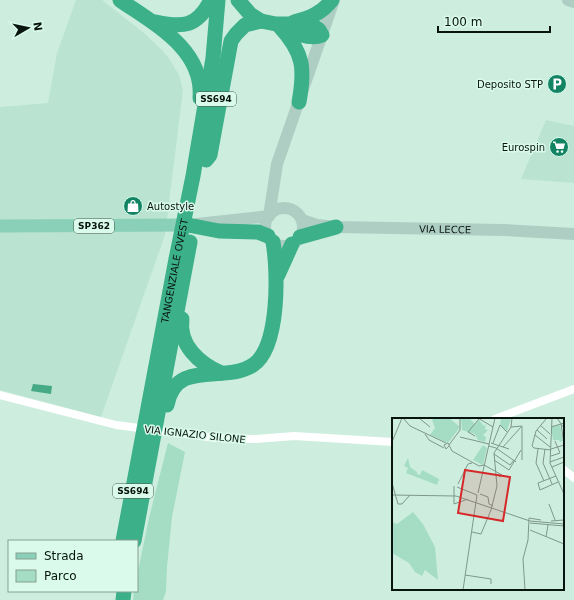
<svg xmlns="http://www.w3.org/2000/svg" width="574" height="600" font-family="'DejaVu Sans',sans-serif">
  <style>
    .built { fill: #bae3d1 }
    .green { fill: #a4ddc4 }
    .water { fill: #46aa87 }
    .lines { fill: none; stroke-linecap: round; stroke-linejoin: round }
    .street { stroke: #fff; stroke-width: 8 }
    .secondary { stroke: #aecec4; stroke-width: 12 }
    .primary { stroke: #8ad0b8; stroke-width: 13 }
    .highway { stroke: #3cb089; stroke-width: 15 }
    .labels { text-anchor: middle; stroke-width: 3; stroke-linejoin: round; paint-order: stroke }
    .shield { fill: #dafbec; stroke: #475951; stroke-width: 1 }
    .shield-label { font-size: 9px; font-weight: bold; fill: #08140f }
    .poi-label { font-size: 10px; fill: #08140f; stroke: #dafbec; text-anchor: end }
    .street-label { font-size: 10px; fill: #08140f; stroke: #dafbec }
    .inset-road { fill: none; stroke: #7e978c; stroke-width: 1 }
    .view { fill: #d62828; fill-opacity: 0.15; stroke: #d62828; stroke-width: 2 }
    .inset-edge { fill: none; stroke: #08140f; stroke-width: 2 }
  </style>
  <rect width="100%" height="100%" fill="#cdeedf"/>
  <g class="built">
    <path d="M76 0H102L144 33 163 51 170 60 179 75 183 90 165 235 101 417 0 390V107L48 103 57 53Z"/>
    <path d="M546 120 574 126V183L521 179Z"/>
  </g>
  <path class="green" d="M168 443 185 452 172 517 167 567 166 592 163 600H133L134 591H137V576L149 518Z"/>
  <path class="water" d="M33 384 52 386 51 394 31 391Z"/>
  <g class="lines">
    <g class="street">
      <path d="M0 395 116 425 216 438 256 439 294 436 393 442"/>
      <path d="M495 419 574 389"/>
      <path d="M563 469 574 478"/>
    </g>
    <g class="secondary">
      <path d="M568 0 574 2"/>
      <circle cx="284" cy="227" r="19"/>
      <path id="s1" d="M302 220 317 225 336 227 504 230 574 234"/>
      <path d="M197 224 269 216 277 164 334 0"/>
    </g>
    <path class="primary" d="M0 226 188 225"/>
    <g class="highway">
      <path d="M120 0C154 24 204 49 200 98"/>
      <path d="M238 0 250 14 261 21"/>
      <path d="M156 22C183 28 197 27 211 0"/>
      <path d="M294 22C310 18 322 13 332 0"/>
      <path d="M280 27C304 53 305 69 299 102"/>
      <path d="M206 160 210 155 231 41 236 34 245 25 261 21 276 24H290L315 27 319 30 322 35C308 41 289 30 276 24"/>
      <path d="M188 225 219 231 258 232 268 236"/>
      <path d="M300 237 336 227"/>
      <path d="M278 275 292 244"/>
      <path d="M182 319C178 345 200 364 221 373"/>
      <path d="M167 405C176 358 224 384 253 365 280 347 278 270 273 242"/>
      <path id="s2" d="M123 541 176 259 193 176 213 58 218 0"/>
      <path d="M134 541 190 242"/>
      <path d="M123 600 124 591"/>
    </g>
  </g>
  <defs>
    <g id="parking-disc" transform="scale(1)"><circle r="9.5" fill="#138463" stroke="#dafbec"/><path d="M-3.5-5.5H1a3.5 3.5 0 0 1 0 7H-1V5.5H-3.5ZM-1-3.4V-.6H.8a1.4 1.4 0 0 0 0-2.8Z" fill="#fff"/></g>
    <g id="supermarket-disc" transform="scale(1)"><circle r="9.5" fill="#138463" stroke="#dafbec"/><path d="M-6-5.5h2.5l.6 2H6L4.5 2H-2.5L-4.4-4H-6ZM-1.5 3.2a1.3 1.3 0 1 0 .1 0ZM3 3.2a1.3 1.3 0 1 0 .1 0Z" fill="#fff"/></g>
    <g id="shop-disc" transform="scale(1)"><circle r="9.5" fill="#138463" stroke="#dafbec"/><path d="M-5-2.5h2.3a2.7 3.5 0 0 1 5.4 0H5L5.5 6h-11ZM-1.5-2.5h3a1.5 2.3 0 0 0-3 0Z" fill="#fff"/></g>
  </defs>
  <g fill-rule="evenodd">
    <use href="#parking-disc" x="557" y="84"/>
    <use href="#supermarket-disc" x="559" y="147"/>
    <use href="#shop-disc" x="133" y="206"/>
  </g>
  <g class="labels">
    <g class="shield">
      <rect x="196" y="92" width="40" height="14" rx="3"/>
      <rect x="74" y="219" width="40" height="14" rx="3"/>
      <rect x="113" y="484" width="40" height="14" rx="3"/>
    </g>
    <g class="shield-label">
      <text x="216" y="102">SS694</text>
      <text x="94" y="229">SP362</text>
      <text x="133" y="494">SS694</text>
    </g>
    <g class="poi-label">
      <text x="543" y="88">Deposito STP</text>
      <text x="545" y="151">Eurospin</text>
      <text x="147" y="210" text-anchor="start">Autostyle</text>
    </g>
    <g class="street-label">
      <text dy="4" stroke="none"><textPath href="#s1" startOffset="144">VIA LECCE</textPath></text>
      <text dy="4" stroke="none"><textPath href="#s2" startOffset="275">TANGENZIALE OVEST</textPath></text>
      <text transform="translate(195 434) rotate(6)" y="4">VIA IGNAZIO SILONE</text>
    </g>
  </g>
  <g transform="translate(392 418)">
    <rect width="172" height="172" fill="#cdeedf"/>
    <path d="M43 0H57L68 9 56 25 38 17 43 10 40 2ZM69 0H77L83 6 76 14 70 12ZM109 0H119L115 13 108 8ZM87 2 92 8 94 6 93 11 96 12 91 17 94 19 93 24 86 22 83 16 76 14ZM168 7 171 23 168 24 167 22H161L159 9ZM91 27 95 30 91 47 81 42ZM16 40 18 49 25 54V56L28 57 30 52 47 61 45 67 14 55 16 50 12 48ZM21 94 31 106 43 129 46 162 33 152 30 158 23 154 17 145 0 135V104L5 106Z" fill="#a4ddc4"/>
    <path class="inset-road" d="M11 0 18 8 54 25M27 0 38 9M86 0 101 9M160 0 158 45 172 76M165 0 172 10M154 1 144 13 140 28 142 30 159 32M169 6 172 26M148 7 158 16M119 9 130 8V42M159 9 172 5M145 12 155 21M33 16 37 22 52 30M143 17 158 29M83 18 76 14 87 1M68 19 97 26M0 24 10 0M99 25 117 31M101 25 108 7 115 14M57 27 68 12V0M57 28 54 31 52 27 56 25 60 33 87 48 92 47 110 57 107 59M97 28 104 30 124 44M111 29 129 9M146 31 144 45 152 63M153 31 151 45 160 66M159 31 172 27M102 36 118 47 122 42M159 38 168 35 163 23M102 42 117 52 129 32M158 44 172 39M160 49 172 44M164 58 146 65 148 72 166 64M0 65 6 86H10L18 77M66 66 76 46 80 45M62 68V86L76 81M65 69 85 77 71 172M86 75 103 0M88 76 96 79 97 86 101 88M0 77 64 78 138 103 172 106M157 86 163 102M159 103 172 102M138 105 172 108M138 112 172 126M80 114 89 116 99 92 105 68 102 35 119 9 120 0M154 119 156 107M73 157 99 161V166M133 172 131 141 136 122 137 100 149 102"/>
    <path class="view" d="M73 52 118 59 111 103 66 95Z"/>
    <rect width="172" height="172" class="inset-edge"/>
  </g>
  <rect x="8" y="540" width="130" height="52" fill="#dafbec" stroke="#869f94"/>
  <rect x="16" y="553" width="20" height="6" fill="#8ad0b8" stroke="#869f94"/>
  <text x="44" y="560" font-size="12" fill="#08140f">Strada</text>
  <rect x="16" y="570" width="20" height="12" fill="#a4ddc4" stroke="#869f94"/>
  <text x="44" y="580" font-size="12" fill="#08140f">Parco</text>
  <g transform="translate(28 28) rotate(81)" stroke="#dafbec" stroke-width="3" paint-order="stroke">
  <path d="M0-3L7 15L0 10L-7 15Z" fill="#08140f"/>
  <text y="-6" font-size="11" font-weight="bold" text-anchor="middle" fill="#08140f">N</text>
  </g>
  <path d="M438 26v6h112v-6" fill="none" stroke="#08140f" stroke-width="2"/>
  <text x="444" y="26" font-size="12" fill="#08140f" stroke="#dafbec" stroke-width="3" paint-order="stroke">100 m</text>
</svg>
